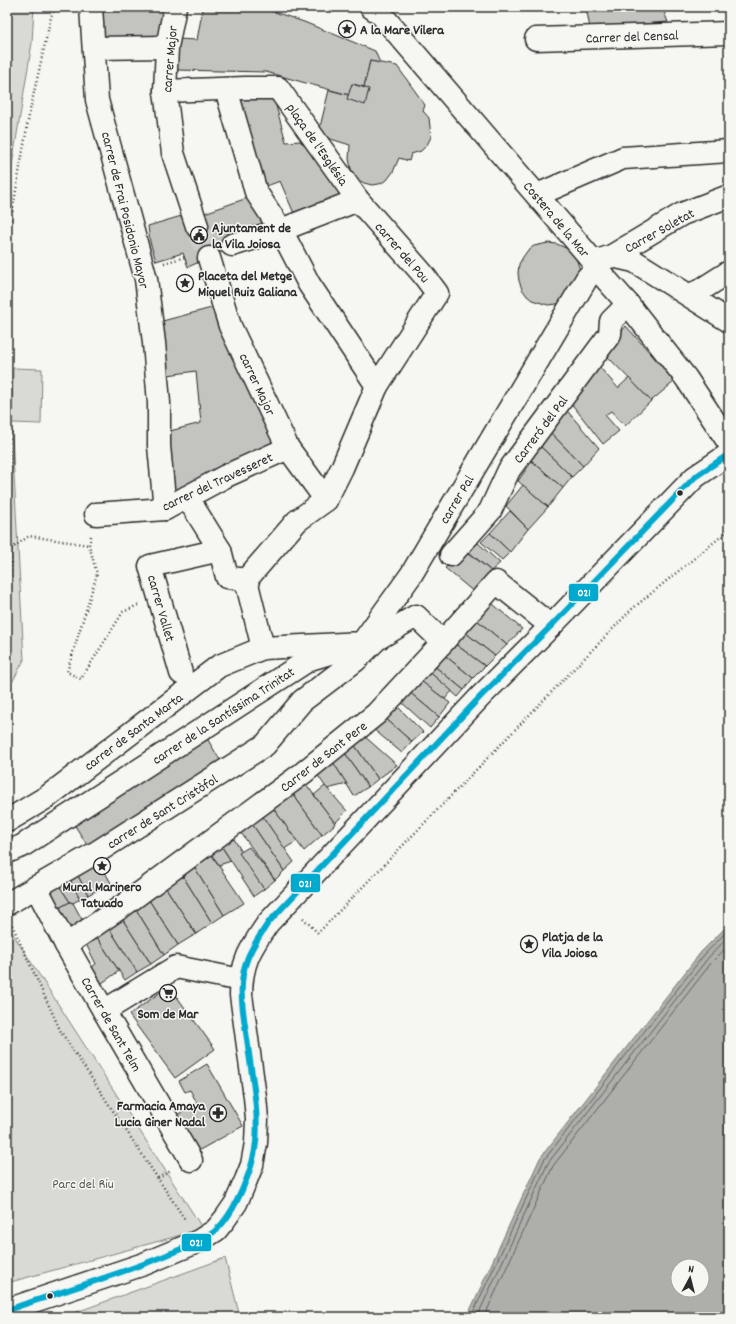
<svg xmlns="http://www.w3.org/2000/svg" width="736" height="1324" font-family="Dekko,sans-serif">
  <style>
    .green { fill: #d9d9d5; stroke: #828280 }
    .water { fill: #aeaeab; stroke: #7a7a78; fill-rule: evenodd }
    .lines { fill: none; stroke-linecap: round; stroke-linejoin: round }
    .shore { stroke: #5f5f5e; stroke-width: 1 }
    .building { fill: #c3c3c0; stroke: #2b2b2b }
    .minor-tunnel { stroke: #cdcdca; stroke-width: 22; stroke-dasharray: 22 11; stroke-linecap: butt }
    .minor-casing { stroke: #2b2b2b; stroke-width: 25 }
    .path { stroke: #2b2b2b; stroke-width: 2.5; stroke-dasharray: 1 3; stroke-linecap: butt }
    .minor { stroke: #f6f6f2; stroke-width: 22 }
    .bus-1-casing { stroke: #f6f6f2; stroke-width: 9 }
    .bus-1 { stroke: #00a9ce; stroke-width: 6 }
    .bus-dot { fill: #2b2b2b; stroke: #f6f6f2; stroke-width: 1.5 }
    .labels { text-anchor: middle; stroke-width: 3; stroke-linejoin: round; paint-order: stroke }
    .poi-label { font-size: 14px; font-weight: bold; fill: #2b2b2b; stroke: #f6f6f2; text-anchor: start }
    .street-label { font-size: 14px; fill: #2b2b2b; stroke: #f6f6f2 }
    .park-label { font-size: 14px; fill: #565656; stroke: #f6f6f2 }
    .line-badge { stroke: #f6f6f2; stroke-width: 1.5 }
    .badge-label { font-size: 11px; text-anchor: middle; font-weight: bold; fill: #fff }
  </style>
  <rect width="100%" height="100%" fill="#f6f6f2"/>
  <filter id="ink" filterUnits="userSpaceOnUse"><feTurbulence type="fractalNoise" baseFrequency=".025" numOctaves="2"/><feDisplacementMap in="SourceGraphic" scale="8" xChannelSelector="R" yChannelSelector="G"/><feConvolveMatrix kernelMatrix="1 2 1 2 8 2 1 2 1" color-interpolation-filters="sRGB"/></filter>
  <g filter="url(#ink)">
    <g class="green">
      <path d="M7 7H34L32 43 7 195Z"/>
      <path d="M7 343 24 660 7 692Z"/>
      <path d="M13 368 42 369 41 424 12 423Z"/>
      <path d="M7 924 13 934 203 1229 7 1283Z"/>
      <path d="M225 1258 240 1317H63Z"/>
    </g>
    <path class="water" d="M729 924V1317H467L540 1158 701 952ZM678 1266H702V1290H678Z"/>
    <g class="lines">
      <g class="shore">
        <path d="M471 1317 544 1160 704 955 729 929"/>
        <path d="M477 1317 548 1163 708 958 729 936"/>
        <path d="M484 1317 553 1166 712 962 729 945"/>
      </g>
    </g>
    <g class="building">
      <path d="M101 7H141V10H156V7H170L158 43H101Z"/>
      <rect x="141" y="7" width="15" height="3"/>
      <path d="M203 7H260L304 22 375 51 380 63 370 61 364 87 352 84 349 95 266 72 176 70 177 39 197 40Z"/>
      <path d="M586 7H662L668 22 590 28Z"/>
      <path d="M370 61 397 66 425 105 423 111 429 118 431 137 427 145 421 151 411 154 409 161 399 158 393 172 387 180 379 184 372 185 364 183 357 179 351 169 349 159 350 145 318 135 329 90 349 95 352 84 364 87Z"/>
      <path d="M352 84 369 89 365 105 347 99Z"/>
      <path d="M273 95 286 142 300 141 332 169 344 198 296 218 280 181 264 187 234 99Z"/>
      <path d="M253 196 267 228 233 247 188 267 183 253 156 261 150 242 148 226 188 214 199 215Z"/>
      <path d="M548 243 557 244 570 250 576 258 580 270 564 301 557 304 548 305 532 300 527 296 522 289 519 281 518 273 519 264 523 257 528 250 534 246Z"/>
      <path d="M219 306 277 447 189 490H165L162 433 201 423 196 371 161 376 155 323Z"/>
      <path d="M626 326 675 381 651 401 604 353Z"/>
      <path d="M596 363 618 388 629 378 651 401 625 426 611 411 605 415 619 431 603 444 567 398Z"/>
      <path d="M563 406 599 448 583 466 547 429Z"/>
      <path d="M547 429 583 466 572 477 538 444Z"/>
      <path d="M540 446 572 477 563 488 531 460Z"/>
      <path d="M532 461 563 488 548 507 518 481Z"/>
      <path d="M523 485 548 507 528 529 506 506Z"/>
      <path d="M510 511 528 529 510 552 490 533Z"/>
      <path d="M490 533 510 552 502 560 481 542Z"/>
      <path d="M478 543 500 563 491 571 468 551Z"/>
      <path d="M464 549 491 571 475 593 445 568Z"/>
      <path d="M487 599 522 629 507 645 472 616Z"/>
      <path d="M472 616 507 645 495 656 462 630Z"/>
      <path d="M462 630 495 656 485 666 451 641Z"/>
      <path d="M451 641 485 666 473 678 443 654Z"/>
      <path d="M443 654 473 678 464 690 433 665Z"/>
      <path d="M433 665 464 690 458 697 427 670Z"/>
      <path d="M427 670 452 691 445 699 419 680Z"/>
      <path d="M417 678 450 703 439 717 407 690Z"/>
      <path d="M407 690 439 717 430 728 399 700Z"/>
      <path d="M397 706 423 732 412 742 384 717Z"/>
      <path d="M384 717 412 742 402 753 372 728Z"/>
      <path d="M205 735 223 765 89 848 72 821Z"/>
      <path d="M363 735 397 765 378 779 353 743Z"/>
      <path d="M353 743 378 779 368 787 343 750Z"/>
      <path d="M343 750 368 787 354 796 331 759Z"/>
      <path d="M331 759 347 784 327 789 315 771Z"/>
      <path d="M303 780 335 823 334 825 322 835 290 790Z"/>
      <path d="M325 786 347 811 335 823 314 795Z"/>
      <path d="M290 790 322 835 304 851 270 804Z"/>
      <path d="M270 804 297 841 284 849 260 812Z"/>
      <path d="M261 814 294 862 284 871 250 821Z"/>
      <path d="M250 821 284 871 275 880 239 830Z"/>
      <path d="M231 834 264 889 254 896 218 841Z"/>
      <path d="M218 841 231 861 219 865 207 848Z"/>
      <path d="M249 847 275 880 264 889 239 853Z"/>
      <path d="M207 848 244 903 224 915 190 860Z"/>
      <path d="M97 858 111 883 88 895 75 870Z"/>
      <path d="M190 860 224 915 212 923 179 870Z"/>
      <path d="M75 870 88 895 80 899 67 874Z"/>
      <path d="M179 870 212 923 196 934 162 882Z"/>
      <path d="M67 874 80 899 73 903 70 902 56 881Z"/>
      <path d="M56 881 70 902 57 909 44 887Z"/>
      <path d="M162 882 196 934 178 945 145 894Z"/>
      <path d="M145 894 178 945 164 955 132 903Z"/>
      <path d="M70 902 73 903 85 925 70 934 57 909Z"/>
      <path d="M132 903 164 955 151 964 119 914Z"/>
      <path d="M119 914 151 964 137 972 105 922Z"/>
      <path d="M105 922 137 972 125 980 94 933Z"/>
      <path d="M94 933 119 971 95 988 83 974 96 964 85 942Z"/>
      <path d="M169 986 215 1049 175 1078 129 1015Z"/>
      <path d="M207 1064 243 1126 196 1152 177 1115 197 1103 190 1090 185 1092 179 1081Z"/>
    </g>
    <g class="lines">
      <path class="minor-tunnel" d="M197 226 209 258"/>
      <g class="minor-casing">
        <g id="minor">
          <path d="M91 7 97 100 146 279 154 343 159 403V446L165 509"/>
          <path d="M175 7 167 47 165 91 173 153 197 226"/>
          <path d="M371 7 380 13 594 262 596 268 628 304 686 378 729 443"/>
          <path d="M536 39 729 33"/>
          <path d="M95 48 167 47"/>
          <path d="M226 89 256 192 281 230 309 284 377 386"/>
          <path d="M165 91 245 88H278L358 200 422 273 437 293 377 386 342 468 326 500 297 521 246 580"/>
          <path d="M537 195 623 158 729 151"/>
          <path d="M232 245 281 230 358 200"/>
          <path d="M612 256 682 214 729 196"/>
          <path d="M209 258 230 326 288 448 326 500"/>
          <path d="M594 262 612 256 634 261 729 321"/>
          <path d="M689 295 699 291 729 272"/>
          <path d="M187 497 220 550 227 577 246 580"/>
          <path d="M96 514 165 509 226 476 288 448"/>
          <path d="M451 555 490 511 509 470 610 334 611 321 628 304"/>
          <path d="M246 580 263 648"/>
          <path d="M181 673 150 566 220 550"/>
          <path d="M7 821 47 797 219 666 263 648 362 643 411 575 587 278 596 268"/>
          <path d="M7 852 22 846 310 659 377 639 416 616 443 642"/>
          <path d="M36 887 66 945 104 1011 191 1160"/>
          <path d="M7 904 97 852 265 745 302 701 356 660 375 641"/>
          <path d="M66 945 124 905 303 773 376 714 443 642 496 582 551 626"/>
          <path d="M104 1011 176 967 241 980"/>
          <path d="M7 1310 144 1264 199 1241 216 1230 225 1219 236 1203 246 1180 252 1165 256 1143 257 1119 255 1097 241 995C241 963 250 949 268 923L481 696 551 626 695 477 729 454"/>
        </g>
      </g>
      <g class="path">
        <path d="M164 263 185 257"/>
        <path d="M91 536 89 545 97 574 67 672 81 679 123 612 138 605"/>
        <path d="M7 549H11L29 536 89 545"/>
        <path d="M7 643 9 633 11 549 7 242 30 110 52 13 59 7"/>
        <path d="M303 918 318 933 632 609 729 530"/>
        <path d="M12 925 61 1032 186 1221"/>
        <path d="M158 1178 171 1171"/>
      </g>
      <use href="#minor" class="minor"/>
      <g class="bus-1-casing">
        <path id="bus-1" d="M7 1310C60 1292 115 1276 167 1255 183 1248 201 1242 215 1231 235 1214 254 1167 256 1142 259 1110 252 1078 248 1046 244 1016 236 985 248 957 253 945 261 934 268 923L481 696 551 626 695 477 729 454"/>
      </g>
      <use href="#bus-1" class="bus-1"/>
    </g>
  </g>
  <defs>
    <g id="sight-ring" transform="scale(0.9)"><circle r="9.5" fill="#f6f6f2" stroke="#2b2b2b" stroke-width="1.5"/><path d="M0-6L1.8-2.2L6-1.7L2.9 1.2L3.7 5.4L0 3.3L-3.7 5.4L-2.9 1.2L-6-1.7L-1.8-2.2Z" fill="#2b2b2b"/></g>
    <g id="civic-ring" transform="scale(0.9)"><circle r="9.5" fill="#f6f6f2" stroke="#2b2b2b" stroke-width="1.5"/><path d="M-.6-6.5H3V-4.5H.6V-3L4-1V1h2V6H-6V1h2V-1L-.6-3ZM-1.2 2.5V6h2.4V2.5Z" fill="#2b2b2b"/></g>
    <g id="supermarket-ring" transform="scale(0.9)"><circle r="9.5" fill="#f6f6f2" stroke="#2b2b2b" stroke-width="1.5"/><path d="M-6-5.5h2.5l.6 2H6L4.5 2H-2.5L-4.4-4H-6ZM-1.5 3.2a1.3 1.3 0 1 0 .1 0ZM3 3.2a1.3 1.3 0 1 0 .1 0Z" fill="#2b2b2b"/></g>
    <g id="pharmacy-ring" transform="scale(0.9)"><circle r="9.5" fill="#f6f6f2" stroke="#2b2b2b" stroke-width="1.5"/><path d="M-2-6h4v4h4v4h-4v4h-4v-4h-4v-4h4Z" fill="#2b2b2b"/></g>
  </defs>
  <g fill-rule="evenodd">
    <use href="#sight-ring" x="347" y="29"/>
    <use href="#civic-ring" x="199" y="235"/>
    <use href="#sight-ring" x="185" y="283"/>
    <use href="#sight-ring" x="102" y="866"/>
    <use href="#sight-ring" x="529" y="944"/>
    <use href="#supermarket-ring" x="168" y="993"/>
    <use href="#pharmacy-ring" x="218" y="1113"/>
  </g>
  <g class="bus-dot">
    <circle cx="680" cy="493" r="3.5"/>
    <circle cx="50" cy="1296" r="3.5"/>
  </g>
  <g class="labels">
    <g class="poi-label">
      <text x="360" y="34">A la Mare Vilera</text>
      <text x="212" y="232">Ajuntament de<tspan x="212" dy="16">la Vila Joiosa</tspan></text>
      <text x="198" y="280">Placeta del Metge<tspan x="198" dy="16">Miquel Ruiz Galiana</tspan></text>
      <text x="102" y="891" text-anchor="middle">Mural Marinero<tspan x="102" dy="16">Tatuado</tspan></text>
      <text x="542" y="941">Platja de la<tspan x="542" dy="16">Vila Joiosa</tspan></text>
      <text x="168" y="1018" text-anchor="middle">Som de Mar</text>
      <text x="205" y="1110" text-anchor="end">Farmacia Amaya<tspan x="205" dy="16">Lucia Giner Nadal</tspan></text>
    </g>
    <g class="street-label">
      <text transform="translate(632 36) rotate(-2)" y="5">Carrer del Censal</text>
      <text transform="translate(169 59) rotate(-85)" y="5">carrer Major</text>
      <text transform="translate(318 144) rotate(55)" y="5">plaça de l'Església</text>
      <text transform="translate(126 210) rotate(76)" y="5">carrer de Frai Posidonio Mayor</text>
      <text transform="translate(557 219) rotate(50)" y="5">Costera de la Mar</text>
      <text transform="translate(659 230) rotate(-29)" y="5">Carrer Soletat</text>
      <text transform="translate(403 252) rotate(49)" y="5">carrer del Pou</text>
      <text transform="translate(258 384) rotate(65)" y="5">carrer Major</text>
      <text transform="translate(540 429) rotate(-53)" y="5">Carreró del Pal</text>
      <text transform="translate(217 481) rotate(-25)" y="5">carrer del Travesseret</text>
      <text transform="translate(456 499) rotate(-59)" y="5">carrer Pal</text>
      <text transform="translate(162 608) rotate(74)" y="5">carrer Vallet</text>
      <text transform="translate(223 715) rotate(-33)" y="5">carrer de la Santíssima Trinitat</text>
      <text transform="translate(133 731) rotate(-37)" y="5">carrer de Santa Marta</text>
      <text transform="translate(323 756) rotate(-38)" y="5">Carrer de Sant Pere</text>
      <text transform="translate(162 811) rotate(-32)" y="5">carrer de Sant Cristòfol</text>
      <text transform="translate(112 1024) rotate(60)" y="5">Carrer de Sant Telm</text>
    </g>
    <g class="park-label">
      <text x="83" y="1188">Parc del Riu</text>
    </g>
  </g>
  <g class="line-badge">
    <rect x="568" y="583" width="31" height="19" rx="4" fill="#00a9ce"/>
    <rect x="290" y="873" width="31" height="20" rx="4" fill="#00a9ce"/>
    <rect x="181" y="1233" width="31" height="19" rx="4" fill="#00a9ce"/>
  </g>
  <g class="badge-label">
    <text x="584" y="596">021</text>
    <text x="305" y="887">021</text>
    <text x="196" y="1246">021</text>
  </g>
  <rect width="736" height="1324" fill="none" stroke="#f6f6f2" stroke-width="24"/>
  <rect x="12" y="12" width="712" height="1300" fill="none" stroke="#2b2b2b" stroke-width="1.5" filter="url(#ink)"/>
  <g transform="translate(690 1278) rotate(7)"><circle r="19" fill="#f6f6f2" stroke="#a5a5a2"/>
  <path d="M0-3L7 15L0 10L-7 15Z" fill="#2b2b2b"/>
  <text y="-6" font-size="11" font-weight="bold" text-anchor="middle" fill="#2b2b2b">N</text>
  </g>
</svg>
